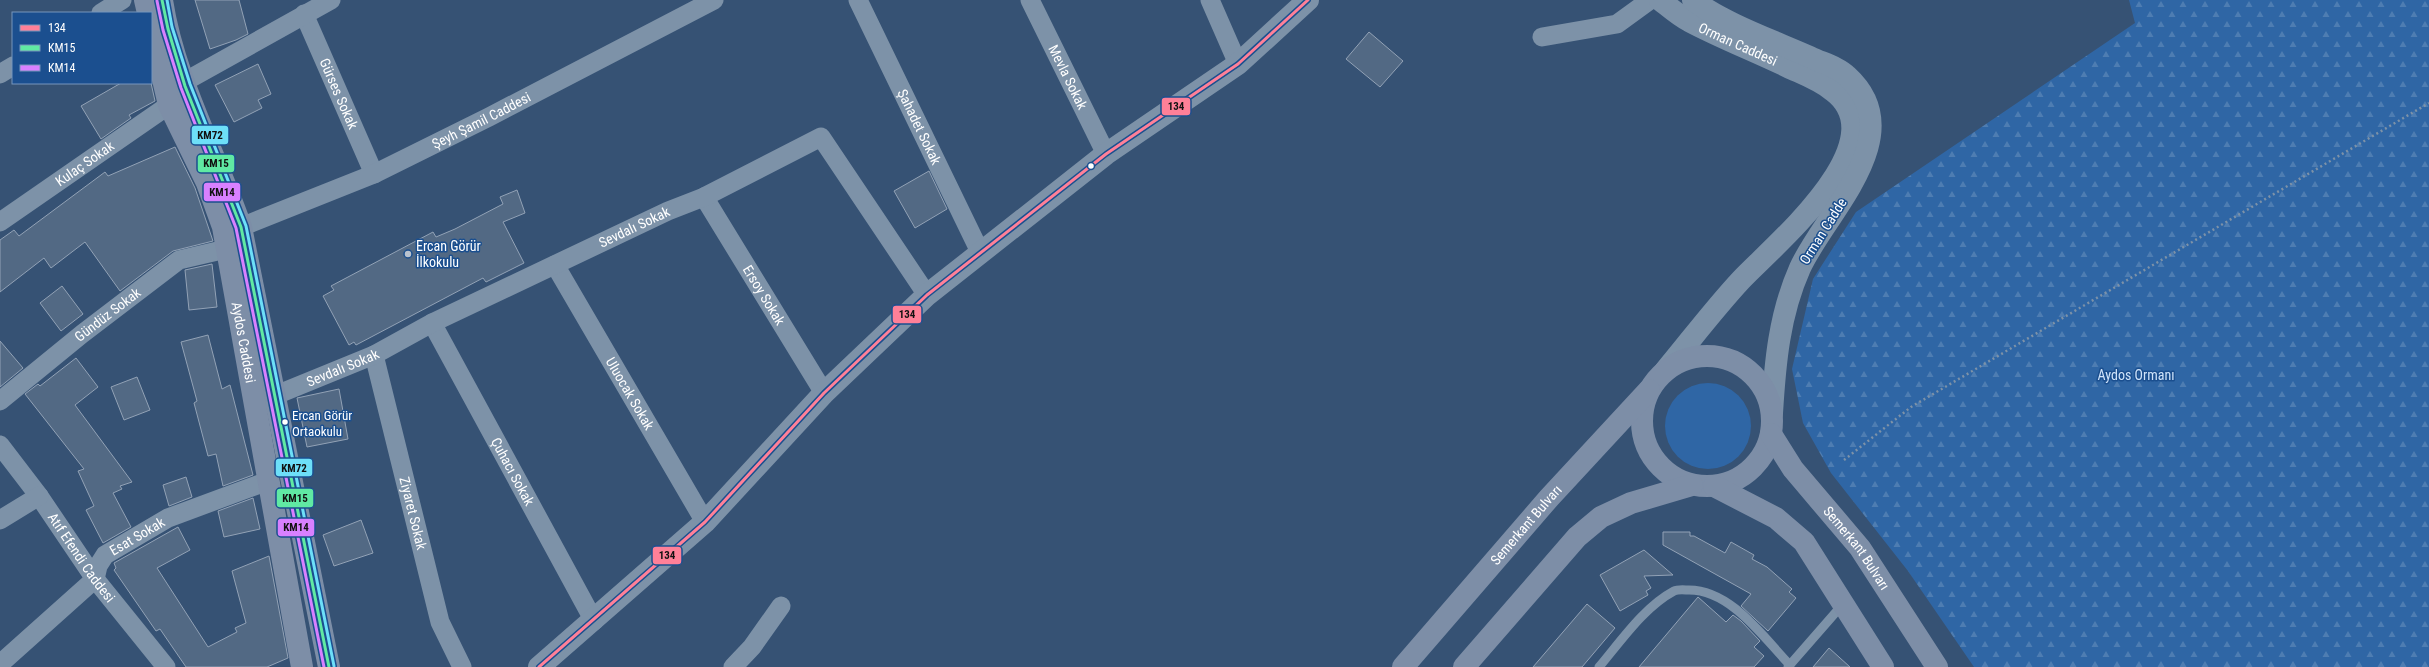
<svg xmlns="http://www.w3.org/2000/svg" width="2429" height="667" font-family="'Roboto Condensed',sans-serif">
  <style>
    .grass { fill: #2f66a5 }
    .forest { fill: url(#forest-firs) }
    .building { fill: #526984; stroke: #92a2b6 }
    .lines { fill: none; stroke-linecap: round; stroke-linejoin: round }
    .path { stroke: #7d92a8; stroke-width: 2.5; stroke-dasharray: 2 3; stroke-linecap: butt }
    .service { stroke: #7d92a8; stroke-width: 9 }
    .minor { stroke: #7d92a8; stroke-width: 19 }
    .tertiary { stroke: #7d92a8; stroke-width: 22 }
    .primary { stroke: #7d8ea7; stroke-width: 22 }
    .bus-1-casing { stroke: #1b4f8f; stroke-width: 6 }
    .bus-2-casing { stroke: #1b4f8f; stroke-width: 6 }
    .bus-3-casing { stroke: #1b4f8f; stroke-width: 6 }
    .bus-4-casing { stroke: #1b4f8f; stroke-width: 6 }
    .bus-1 { stroke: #ff8098; stroke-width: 3 }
    .bus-2 { stroke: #60e9a3; stroke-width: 3 }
    .bus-3 { stroke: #d880ff; stroke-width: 3 }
    .bus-4 { stroke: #6ddff8; stroke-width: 3 }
    .bus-dot { fill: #fff; stroke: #1b4f8f; stroke-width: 1.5 }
    .poi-dot { fill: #b9c2ce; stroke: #1b4f8f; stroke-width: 1.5 }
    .labels { text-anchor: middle; stroke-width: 3; stroke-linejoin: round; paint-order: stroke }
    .bus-label { font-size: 13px; fill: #fff; stroke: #1b4f8f; text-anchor: start }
    .street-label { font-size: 14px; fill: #fff; stroke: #1b4f8f }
    .poi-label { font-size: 14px; fill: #fff; stroke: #1b4f8f; text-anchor: start }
    .park-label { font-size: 14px; fill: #cfe3fa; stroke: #1b4f8f }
    .line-badge { stroke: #1b4f8f; stroke-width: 1.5 }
    .pale-badge-label { font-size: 11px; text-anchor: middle; font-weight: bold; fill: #111 }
  </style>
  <defs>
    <pattern id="forest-firs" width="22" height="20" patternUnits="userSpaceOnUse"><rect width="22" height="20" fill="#2f66a5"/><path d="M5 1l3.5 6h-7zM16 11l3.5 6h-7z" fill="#4e7db2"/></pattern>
  </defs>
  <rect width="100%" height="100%" fill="#365274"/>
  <circle class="grass" cx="1708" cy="426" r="43"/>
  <path class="forest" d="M2129 0H2429V667H1974L1908 571 1831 473 1803 423 1792 369 1813 279 1856 212 2135 23Z"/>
  <g class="building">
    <path d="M195 0H239L248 34 236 40 210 49Z"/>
    <path d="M1369 32 1403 61 1380 87 1346 59Z"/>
    <path d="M258 64 271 94 258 100 262 108 234 122 215 85Z"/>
    <path d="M121 83H151L155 101 129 115 131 118 101 139 81 106Z"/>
    <path d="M175 147 195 188 213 241 173 251 120 291 85 242 51 268 44 258 0 292V240L14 230 19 236 105 172 108 176Z"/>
    <path d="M929 171 947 209 915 228 894 191Z"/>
    <path d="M517 190 525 213 503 222 524 263 486 282 483 278 356 345 354 342 349 345 323 296 334 290 331 286 433 232 436 237 455 229 503 204 500 197Z"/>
    <path d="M212 264 217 307 189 310 185 270Z"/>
    <path d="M62 286 83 314 61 331 40 303Z"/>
    <path d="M208 335 222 389 230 385 253 475 223 486 216 454 208 456 194 403 197 401 181 342Z"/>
    <path d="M0 341 23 368 0 387Z"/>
    <path d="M76 358 98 387 75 405 132 482 120 486 122 489 113 493 131 527 103 543 86 510 94 506 78 471 84 469 25 394 38 384 40 386Z"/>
    <path d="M137 377 150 410 124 420 111 387Z"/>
    <path d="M339 389 348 439 307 447 297 398Z"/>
    <path d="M186 477 192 497 169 506 163 485Z"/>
    <path d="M253 498 260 529 224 537 218 511Z"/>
    <path d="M361 520 373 553 334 566 323 535Z"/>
    <path d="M178 527 190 550 157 568 208 647 237 632 235 628 246 623 232 571 269 556 288 658 267 667H186L160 629 156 631 114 570 116 568 114 563Z"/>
    <path d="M1663 532H1690V536H1694L1725 553 1731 542 1754 555 1752 559 1767 567 1792 589 1789 592 1796 598 1768 631 1741 606 1751 594 1663 545Z"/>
    <path d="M1644 550 1673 575 1644 576 1651 588 1646 591 1648 595 1620 611 1600 575Z"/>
    <path d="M1698 597 1726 622 1733 615 1741 621 1760 641 1754 647 1764 656 1754 667H1639Z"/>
    <path d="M1587 604 1615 628 1582 667H1533Z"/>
    <path d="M1829 648 1850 667H1813Z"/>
  </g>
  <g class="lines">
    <path class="path" d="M1844 460 1911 407 2429 103"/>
    <g class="service">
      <path d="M1599 667C1621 641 1644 607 1674 591 1678 589 1685 590 1689 590 1731 590 1763 637 1790 665"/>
      <path d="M1788 667 1843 604"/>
    </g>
    <g class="minor">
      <path id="s1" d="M858 0 981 254"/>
      <path id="s2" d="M1030 0 1106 154"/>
      <path d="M1210 0 1238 64"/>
      <path d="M101 13 122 0"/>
      <path id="s3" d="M304 14 374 174"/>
      <path d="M1542 37 1617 24 1650 0"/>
      <path d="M0 74 13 66"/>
      <path id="s4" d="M704 197 824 393"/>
      <path id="s5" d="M0 222 169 105 184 82 331 0"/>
      <path id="s6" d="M241 227 374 174 489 117 714 0"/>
      <path id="s7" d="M555 265 705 522"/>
      <path id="s8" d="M432 323 594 621"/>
      <path id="s9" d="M374 355 440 622 462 667"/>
      <path id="s10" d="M276 395 374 355 432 323 668 211 704 197 821 137 927 295"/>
      <path id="s11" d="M0 401 82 334 179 260 226 249"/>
      <path id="s12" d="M0 445 39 496 95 579 166 667"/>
      <path d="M0 520 39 496"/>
      <path id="s13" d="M0 664 95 579 98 566 105 555 168 518 268 481"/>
      <path d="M733 667 752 647 781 606"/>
    </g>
    <g class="tertiary">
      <path id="s14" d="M1660 0C1669 7 1679 16 1689 21 1721 38 1755 51 1788 67 1803 74 1820 80 1833 91 1900 142 1774 245 1741 280 1714 309 1690 341 1665 371"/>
      <path d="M1693 0C1723 23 1774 41 1810 57 1822 63 1838 67 1847 76 1912 135 1825 213 1800 268 1779 315 1775 364 1772 413"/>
      <path d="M539 667 705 522 824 393 927 295 1106 154 1238 64 1308 0"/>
    </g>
    <g class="primary">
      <path d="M145 0 148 13"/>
      <path d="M162 0C173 76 216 154 241 227L329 667"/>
      <path id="s15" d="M151 28 169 105 207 183 223 227 302 667"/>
      <circle cx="1707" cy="421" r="65"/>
      <path id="s16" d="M1771 434 1793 469 1860 548 1937 667"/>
      <path d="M1714 486 1776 518 1804 542 1883 667"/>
      <path id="s17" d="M1403 667 1549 498 1649 390"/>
      <path d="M1464 667 1577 537 1601 517 1631 503 1692 485"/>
    </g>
    <g class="bus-1-casing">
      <path id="bus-1" d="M539 667 705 522 824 393 927 295 1106 154 1238 64 1308 0"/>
    </g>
    <g class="bus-2-casing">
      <path id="bus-2" d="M162 0 168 29 185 86 241 227 329 667"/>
    </g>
    <g class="bus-3-casing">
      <path id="bus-3" d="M157 1 163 30 181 88 236 228 324 667"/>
    </g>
    <g class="bus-4-casing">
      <path id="bus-4" d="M167 0 172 27 190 84 246 226 334 666"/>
    </g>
    <use href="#bus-1" class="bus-1"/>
    <use href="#bus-2" class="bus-2"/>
    <use href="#bus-3" class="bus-3"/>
    <use href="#bus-4" class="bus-4"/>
  </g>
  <g class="bus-dot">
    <circle cx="1091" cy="166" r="3.5"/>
    <circle cx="285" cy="422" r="3.5"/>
  </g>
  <circle class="poi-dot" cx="408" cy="254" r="4"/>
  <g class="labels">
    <g class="bus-label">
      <text x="292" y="420">Ercan Görür<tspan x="292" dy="16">Ortaokulu</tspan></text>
    </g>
    <g class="street-label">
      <text dy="5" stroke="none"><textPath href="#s14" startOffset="90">Orman Caddesi</textPath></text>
      <text dy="5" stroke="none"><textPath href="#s2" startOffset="86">Mevla Sokak</textPath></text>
      <text dy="5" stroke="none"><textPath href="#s3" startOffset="87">Gürses Sokak</textPath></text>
      <text dy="5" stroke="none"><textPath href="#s6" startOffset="263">Şeyh Şamil Caddesi</textPath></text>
      <text dy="5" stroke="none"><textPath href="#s1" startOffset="141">Şahadet Sokak</textPath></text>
      <text dy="5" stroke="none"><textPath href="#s5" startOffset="103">Kulaç Sokak</textPath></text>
      <text dy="5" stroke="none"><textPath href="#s10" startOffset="396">Sevdalı Sokak</textPath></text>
      <text transform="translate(1823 231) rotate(-58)" y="5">Orman Cadde</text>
      <text dy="5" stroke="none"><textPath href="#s4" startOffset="115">Ersoy Sokak</textPath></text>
      <text dy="5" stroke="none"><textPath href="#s11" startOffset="138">Gündüz Sokak</textPath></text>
      <text dy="5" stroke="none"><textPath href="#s15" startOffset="330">Aydos Caddesi</textPath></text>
      <text dy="5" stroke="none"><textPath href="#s10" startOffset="72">Sevdalı Sokak</textPath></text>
      <text dy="5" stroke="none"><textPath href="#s7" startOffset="149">Uluocak Sokak</textPath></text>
      <text dy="5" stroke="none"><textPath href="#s8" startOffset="169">Çuhacı Sokak</textPath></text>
      <text dy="5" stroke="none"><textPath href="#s9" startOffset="163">Ziyaret Sokak</textPath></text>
      <text dy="5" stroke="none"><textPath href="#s17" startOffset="188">Semerkant Bulvarı</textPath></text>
      <text dy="5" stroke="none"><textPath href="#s13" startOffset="191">Esat Sokak</textPath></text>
      <text dy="5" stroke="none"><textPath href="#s16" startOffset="143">Semerkant Bulvarı</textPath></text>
      <text dy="5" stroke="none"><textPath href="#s12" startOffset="139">Atıf Efendi Caddesi</textPath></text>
    </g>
    <g class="poi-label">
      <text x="416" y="251">Ercan Görür<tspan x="416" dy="16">İlkokulu</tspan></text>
    </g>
    <g class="park-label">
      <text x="2136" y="380">Aydos Ormanı</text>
    </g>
  </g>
  <g class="line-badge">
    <rect x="1161" y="97" width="30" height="19" rx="4" fill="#ff8098"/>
    <rect x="191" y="125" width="38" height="20" rx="4" fill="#6ddff8"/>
    <rect x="197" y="154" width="38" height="19" rx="4" fill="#60e9a3"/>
    <rect x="203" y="182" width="38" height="20" rx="4" fill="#d880ff"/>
    <rect x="892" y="305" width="30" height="19" rx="4" fill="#ff8098"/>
    <rect x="275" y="458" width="38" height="19" rx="4" fill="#6ddff8"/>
    <rect x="276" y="488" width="38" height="20" rx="4" fill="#60e9a3"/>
    <rect x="277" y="518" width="38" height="19" rx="4" fill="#d880ff"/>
    <rect x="652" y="546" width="30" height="19" rx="4" fill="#ff8098"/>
  </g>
  <g class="pale-badge-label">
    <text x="1176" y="110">134</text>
    <text x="210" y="139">KM72</text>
    <text x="216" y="167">KM15</text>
    <text x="222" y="196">KM14</text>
    <text x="907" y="318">134</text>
    <text x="294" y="472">KM72</text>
    <text x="295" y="502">KM15</text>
    <text x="296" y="531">KM14</text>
    <text x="667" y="559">134</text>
  </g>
  <rect x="12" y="12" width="140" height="72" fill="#1b4f8f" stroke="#7695bc"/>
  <rect x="20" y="25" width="20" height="6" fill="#ff8098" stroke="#7695bc"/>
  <text x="48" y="32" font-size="12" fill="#ffffff">134</text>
  <rect x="20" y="45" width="20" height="6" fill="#60e9a3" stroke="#7695bc"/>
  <text x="48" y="52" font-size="12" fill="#ffffff">KM15</text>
  <rect x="20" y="65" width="20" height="6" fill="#d880ff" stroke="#7695bc"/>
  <text x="48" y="72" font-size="12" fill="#ffffff">KM14</text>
</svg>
